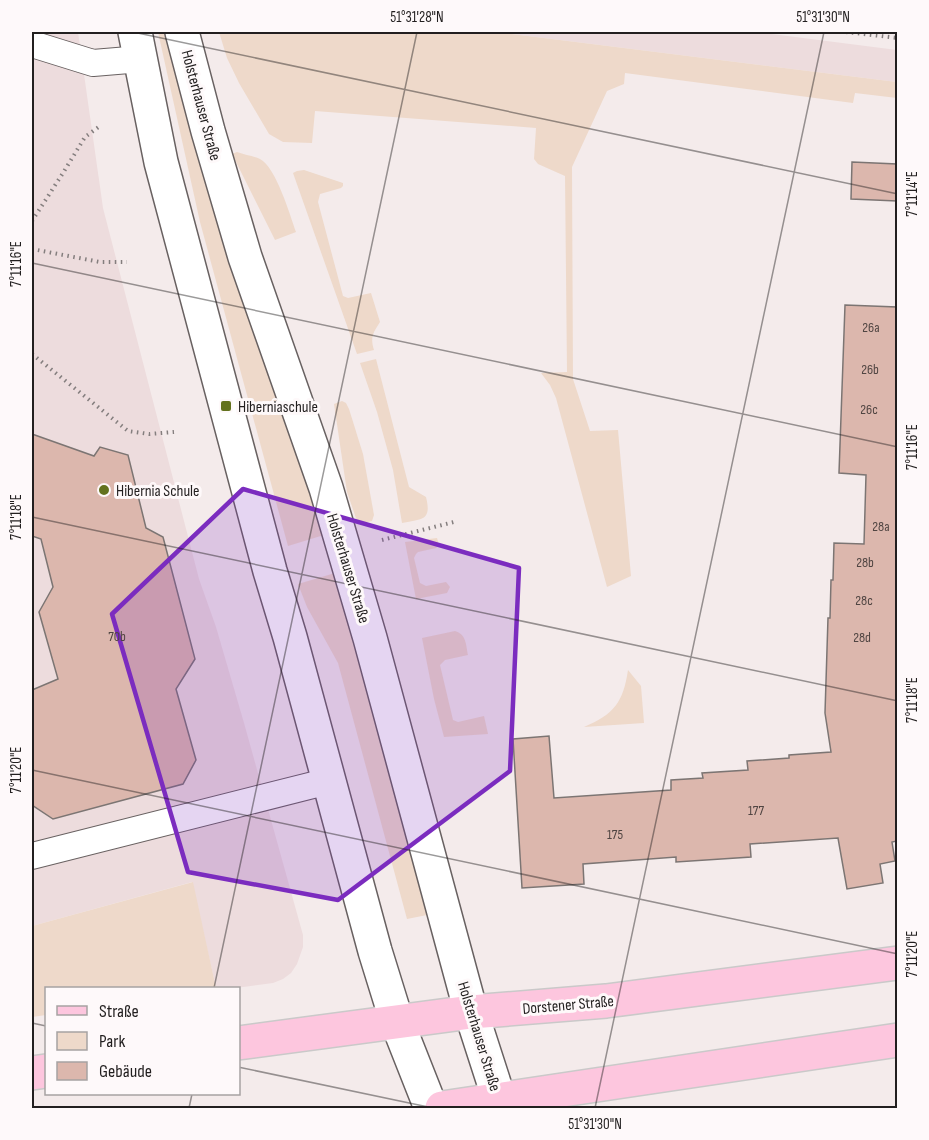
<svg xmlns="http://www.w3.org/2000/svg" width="929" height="1140" font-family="'Sofia Sans Condensed',sans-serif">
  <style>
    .built { fill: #eddcdd }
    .green { fill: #eed9ca }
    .building { fill: #dcb7ad; stroke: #7c7573; stroke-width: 1.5 }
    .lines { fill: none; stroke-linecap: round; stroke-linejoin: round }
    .lane-casing { stroke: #686161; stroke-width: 28 }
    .secondary-casing { stroke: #686161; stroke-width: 36 }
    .primary-casing { stroke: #cac9c9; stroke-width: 36 }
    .path { stroke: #847e7e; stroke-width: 4; stroke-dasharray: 1.5 4.5; stroke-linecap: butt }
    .lane { stroke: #fff; stroke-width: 26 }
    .secondary { stroke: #fff; stroke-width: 33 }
    .primary { stroke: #fdc6de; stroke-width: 33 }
    .marked { fill: #7b2cbf; fill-opacity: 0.2; stroke: #7b2cbf; stroke-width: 4.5; stroke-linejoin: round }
    .ticks { fill: none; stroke: #221f1f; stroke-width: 1.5; stroke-opacity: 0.45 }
    .poi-dot { fill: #63721e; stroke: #fef9fa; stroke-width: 2 }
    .labels { text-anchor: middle; stroke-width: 6; stroke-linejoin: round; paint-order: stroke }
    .number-label { font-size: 14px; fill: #504542 }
    .street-label { font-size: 16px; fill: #221f1f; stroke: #fef9fa }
    .poi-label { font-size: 16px; fill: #221f1f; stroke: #fef9fa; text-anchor: start }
    .neatline { fill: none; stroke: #221f1f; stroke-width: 2 }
    .ticks-label { font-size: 15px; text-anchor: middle; fill: #221f1f }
  </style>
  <rect width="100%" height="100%" fill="#f4ebeb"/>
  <g class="built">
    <path d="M32 32H78L103 208 199 579 216 627 244 723 303 935V947L297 964 291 973 283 979 273 983 236 988H216L192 882 32 926Z"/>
    <path d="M495 32H757L897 50V82Z"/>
  </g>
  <g class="green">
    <path d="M158 32H170L324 535 288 546 200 222Z"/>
    <path d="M219 32H495L897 82V98L855 93 853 103 625 73 624 84 607 91 572 167 573 379 590 431 618 430 631 576 607 587 556 398 550 385 541 373 567 372 565 176 538 164 534 159 536 128 315 111 312 143 283 142 269 134 239 83 227 58Z"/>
    <path d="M237 152C245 155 254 156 260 159 276 167 290 215 296 232L275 240 232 154Z"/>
    <path d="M304 170 343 183V186L341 188 320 194 318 202 343 296 348 298 371 293 380 322C373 333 370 337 374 350L357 354 293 173 297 171Z"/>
    <path d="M376 359 409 487 426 497C432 521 422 519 402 523L393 470 377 412 360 363Z"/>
    <path d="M342 401 346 403 349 409 363 454 374 515 372 521 358 524 347 492 334 404Z"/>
    <path d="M437 538 439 545 436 548 418 552 416 554 414 558 420 583 426 586 446 582 450 587 447 593 416 599 405 542Z"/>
    <path d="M335 573 427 915 407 919 338 663 307 607 298 584Z"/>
    <path d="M455 631C466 634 466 644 468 655L445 660 440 665 453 720 458 722 484 716 488 734 444 737 434 699 422 638Z"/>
    <path d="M628 670 641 686 644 723 584 727C614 714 623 703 628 670Z"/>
    <path d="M193 882 216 988H46V1015L32 1017V926Z"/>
  </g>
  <g class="building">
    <path d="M852 162 897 164V201L851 199Z"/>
    <path d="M845 305 897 307V841L892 842 895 861 880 864 883 883 847 889 838 838 750 844 751 857 676 862V857L583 864 584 884 522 888 513 739 549 736 554 798 671 790V780L703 778 702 773 748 770 747 761 789 758V755L831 752 825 713 828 618H830L831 580H833L834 543 864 544 866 475 839 473Z"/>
    <path d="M32 434 94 456 100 447 128 455 146 528 163 537 195 659 176 689 196 760 183 784 53 819 32 805V690L58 679 39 612 53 587 41 539 32 536Z"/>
  </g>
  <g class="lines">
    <g class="lane-casing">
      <g id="lane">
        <path d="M32 44 93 63 141 59"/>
        <path d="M32 856 329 781"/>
      </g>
    </g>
    <g class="secondary-casing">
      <g id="secondary">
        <path d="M135 32 161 162 270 571 290 637 375 951 397 1022 431 1108"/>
        <path d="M182 32 208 131 245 257 326 488 370 638 471 1012 502 1108"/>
      </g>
    </g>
    <g class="primary-casing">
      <g id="primary">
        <path d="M238 1043 471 1012 606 1001 898 963"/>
        <path d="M32 1073 46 1071"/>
        <path d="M442 1108 898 1040"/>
      </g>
    </g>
    <g class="path">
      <path d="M846 32 898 38"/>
      <path d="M32 221 63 173 85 137 100 126"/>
      <path d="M32 249 100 262H127"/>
      <path d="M32 354 128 431 149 434 174 432"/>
      <path d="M382 540 454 522"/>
    </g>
    <use href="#lane" class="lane"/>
    <use href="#secondary" class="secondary"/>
    <use href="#primary" class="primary"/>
  </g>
  <path class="marked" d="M243 489 519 568 510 771 338 900 188 872 112 614Z"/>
  <path class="ticks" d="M133 32 898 194M32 263 898 447M32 517 898 701M32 770 898 954M214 988 417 32M32 1023 46 1026M238 1067 433 1108M189 1108 192 1094M595 1108 824 32"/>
  <g class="poi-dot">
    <rect x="220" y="400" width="12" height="12" rx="3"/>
    <circle cx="104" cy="490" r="6"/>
  </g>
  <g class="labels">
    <g class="number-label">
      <text x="871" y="332">26a</text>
      <text x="870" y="374">26b</text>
      <text x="869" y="414">26c</text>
      <text x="881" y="531">28a</text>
      <text x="865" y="567">28b</text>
      <text x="864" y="605">28c</text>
      <text x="117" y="641">70b</text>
      <text x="862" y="642">28d</text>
      <text x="756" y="815">177</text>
      <text x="615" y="839">175</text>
    </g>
    <g class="street-label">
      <text transform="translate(202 105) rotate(75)" y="6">Holsterhauser Straße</text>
      <text transform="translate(349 568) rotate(73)" y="6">Holsterhauser Straße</text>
      <text transform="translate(568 1004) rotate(-5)" y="6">Dorstener Straße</text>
      <text transform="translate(480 1036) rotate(73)" y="6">Holsterhauser Straße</text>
    </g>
    <g class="poi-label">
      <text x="238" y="412">Hiberniaschule</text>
      <text x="116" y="496">Hibernia Schule</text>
    </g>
  </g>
  <rect width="929" height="1140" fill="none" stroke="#fef9fa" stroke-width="66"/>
  <rect x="45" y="987" width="195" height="108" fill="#fef9fa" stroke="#a6a2a2" stroke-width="1.5"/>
  <rect x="57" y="1006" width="30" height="9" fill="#fdc6de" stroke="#a6a2a2" stroke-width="1.5"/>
  <text x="99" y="1017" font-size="18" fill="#221f1f">Straße</text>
  <rect x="57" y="1032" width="30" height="18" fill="#eed9ca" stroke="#a6a2a2" stroke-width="1.5"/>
  <text x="99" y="1047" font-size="18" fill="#221f1f">Park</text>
  <rect x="57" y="1062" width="30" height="18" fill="#dcb7ad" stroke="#a6a2a2" stroke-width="1.5"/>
  <text x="99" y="1077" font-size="18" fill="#221f1f">Gebäude</text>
  <rect x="33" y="33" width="863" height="1074" class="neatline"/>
  <g class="ticks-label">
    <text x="417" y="22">51°31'28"N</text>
    <text x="823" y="22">51°31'30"N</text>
    <text transform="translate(912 194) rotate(-90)" y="5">7°11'14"E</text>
    <text transform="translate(16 264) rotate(-90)" y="5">7°11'16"E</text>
    <text transform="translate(912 447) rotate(-90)" y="5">7°11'16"E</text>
    <text transform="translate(16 517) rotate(-90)" y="5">7°11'18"E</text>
    <text transform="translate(912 700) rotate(-90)" y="5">7°11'18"E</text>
    <text transform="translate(16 770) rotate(-90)" y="5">7°11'20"E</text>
    <text transform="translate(912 954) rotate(-90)" y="5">7°11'20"E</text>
    <text x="595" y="1129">51°31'30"N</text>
  </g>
</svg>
